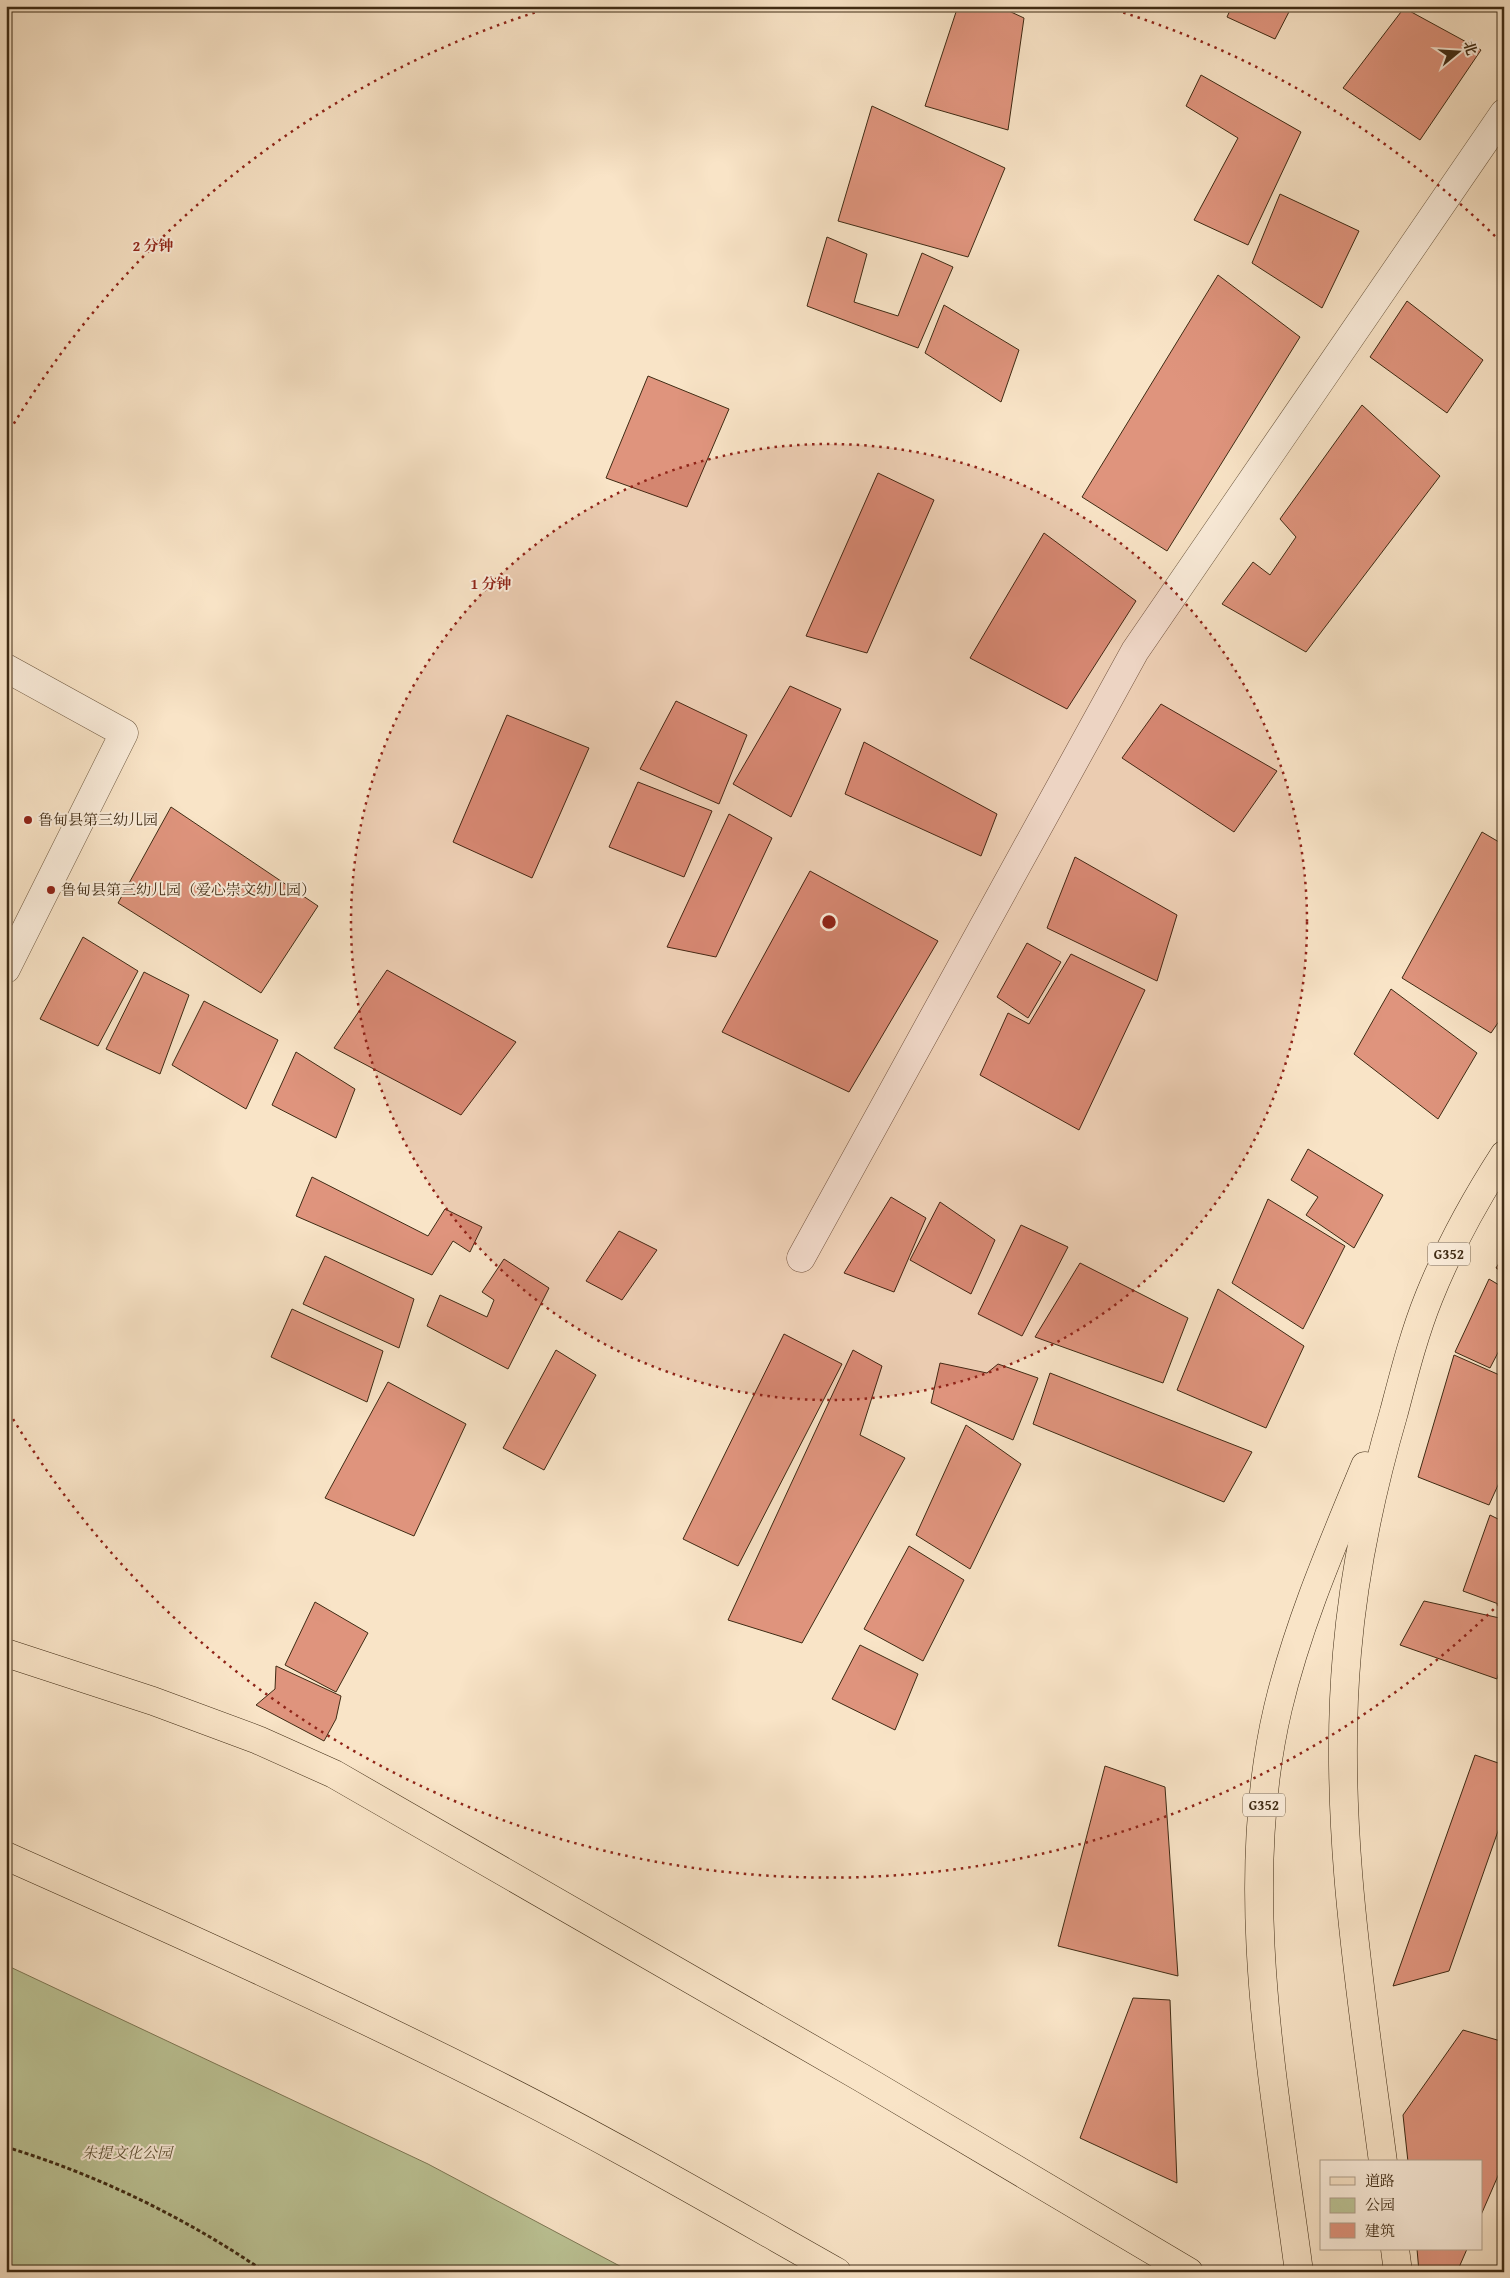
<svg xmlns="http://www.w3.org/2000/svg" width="1510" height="2278" font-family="'Gentium Book Plus','Noto Serif SC',serif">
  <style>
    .green { fill: #bcc496; stroke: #7e7855 }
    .building { fill: #df947d; stroke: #3f2b14 }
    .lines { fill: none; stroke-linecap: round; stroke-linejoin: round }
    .minor-casing { stroke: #6e5941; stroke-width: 29 }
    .major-casing { stroke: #3f2b14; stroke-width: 29 }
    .highway-casing { stroke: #3f2b14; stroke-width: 29 }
    .path { stroke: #3f2b14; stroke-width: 3; stroke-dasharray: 4 2.5; stroke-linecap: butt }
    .minor { stroke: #fbeddb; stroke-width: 28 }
    .major { stroke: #f9e4c7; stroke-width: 28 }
    .highway { stroke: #f9e4c7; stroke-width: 28 }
    .ring { fill: none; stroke: #8f2418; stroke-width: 2.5; stroke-dasharray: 2.5 5 }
    .poi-dot { fill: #8f2418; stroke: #fbeddb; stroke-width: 2 }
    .labels { text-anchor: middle; stroke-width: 4; stroke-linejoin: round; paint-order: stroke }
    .shield { fill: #fbeddb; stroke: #776550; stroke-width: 1 }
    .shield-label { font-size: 14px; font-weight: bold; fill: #3f2b14 }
    .poi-label { font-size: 15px; fill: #3f2b14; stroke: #fbeddb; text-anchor: start }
    .park-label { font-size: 15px; font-style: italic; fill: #5e5134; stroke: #fbeddb }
    .centre { fill: #8f2418; stroke: #fbeddb; stroke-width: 2.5 }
    .ring-label { font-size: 15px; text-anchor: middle; font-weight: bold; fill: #8f2418; stroke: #fbeddb; stroke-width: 4; stroke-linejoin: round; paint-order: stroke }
  </style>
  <rect width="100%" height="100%" fill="#f9e4c7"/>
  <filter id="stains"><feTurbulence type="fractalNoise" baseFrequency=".004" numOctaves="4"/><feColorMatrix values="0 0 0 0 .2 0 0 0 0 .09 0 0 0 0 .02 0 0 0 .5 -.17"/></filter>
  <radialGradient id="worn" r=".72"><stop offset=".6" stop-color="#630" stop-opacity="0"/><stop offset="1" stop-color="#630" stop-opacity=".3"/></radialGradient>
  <path class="green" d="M6 1965 428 2164 631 2272H6Z"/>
  <g class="building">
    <path d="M958 6H998L1024 18 1008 130 925 106Z"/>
    <path d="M1232 6H1292L1275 39 1227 17Z"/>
    <path d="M1404 8 1481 50 1420 140 1343 88Z"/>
    <path d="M1201 75 1301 132 1248 245 1194 220 1238 138 1186 106Z"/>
    <path d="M872 106 1005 168 968 257 838 221Z"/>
    <path d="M1280 194 1359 231 1322 308 1252 263Z"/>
    <path d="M827 237 867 254 854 302 898 316 922 253 953 267 918 348 807 306Z"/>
    <path d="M1218 275 1300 337 1167 551 1082 497Z"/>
    <path d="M1407 301 1483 360 1447 413 1370 357Z"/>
    <path d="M944 305 1019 350 1001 402 925 353Z"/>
    <path d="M648 376 729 409 687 507 606 478Z"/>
    <path d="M1362 405 1440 476 1306 652 1222 604 1253 562 1270 575 1296 537 1280 519Z"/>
    <path d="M878 473 934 500 867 653 806 636Z"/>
    <path d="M1044 533 1136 601 1067 709 970 658Z"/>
    <path d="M790 686 841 709 791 817 733 784Z"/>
    <path d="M676 701 747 735 719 804 640 769Z"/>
    <path d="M1161 704 1277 771 1234 832 1122 758Z"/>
    <path d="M507 715 589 748 532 878 453 842Z"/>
    <path d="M864 742 997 814 981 856 845 794Z"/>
    <path d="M638 782 712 811 684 877 609 847Z"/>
    <path d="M171 807 318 906 261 993 118 903Z"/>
    <path d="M729 814 772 838 716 957 667 947Z"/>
    <path d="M1482 832 1504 845V1014L1491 1033 1402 978Z"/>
    <path d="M1075 857 1177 915 1157 981 1047 928Z"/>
    <path d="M810 871 938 941 849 1092 722 1032Z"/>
    <path d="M83 937 138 971 98 1046 40 1019Z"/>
    <path d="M1027 943 1061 962 1028 1018 997 997Z"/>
    <path d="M1071 954 1145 990 1079 1130 980 1075 1008 1013 1029 1024Z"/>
    <path d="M387 970 516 1042 461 1115 334 1048Z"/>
    <path d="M144 972 189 995 160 1074 106 1049Z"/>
    <path d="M1391 989 1477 1053 1438 1119 1354 1054Z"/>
    <path d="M204 1001 278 1040 246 1109 172 1065Z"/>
    <path d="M296 1052 355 1089 336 1138 272 1105Z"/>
    <path d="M1308 1149 1383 1195 1354 1248 1306 1215 1318 1197 1291 1180Z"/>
    <path d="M312 1177 428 1236 445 1209 482 1227 470 1252 453 1241 432 1275 296 1216Z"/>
    <path d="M891 1197 926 1218 894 1292 844 1273Z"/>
    <path d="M1268 1199 1345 1246 1303 1329 1232 1283Z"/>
    <path d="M940 1202 995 1240 971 1294 910 1260Z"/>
    <path d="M1021 1225 1068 1247 1022 1336 978 1314Z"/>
    <path d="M619 1231 657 1250 622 1300 586 1281Z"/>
    <path d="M1504 1255V1273L1496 1268Z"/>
    <path d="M325 1256 414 1299 399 1348 303 1304Z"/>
    <path d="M504 1259 549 1288 508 1369 427 1326 440 1295 487 1317 494 1300 482 1292Z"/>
    <path d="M1080 1263 1188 1318 1163 1383 1035 1337Z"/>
    <path d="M1489 1279 1504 1288V1341L1490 1368 1455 1352Z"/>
    <path d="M1218 1289 1304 1346 1266 1428 1177 1390Z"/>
    <path d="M292 1309 383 1351 367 1402 271 1357Z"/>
    <path d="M784 1334 842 1364 738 1566 683 1539Z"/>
    <path d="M556 1350 596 1375 544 1470 503 1448Z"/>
    <path d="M853 1350 882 1366 860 1435 905 1458 802 1643 728 1620Z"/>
    <path d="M1454 1355 1504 1377V1472L1489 1505 1418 1477Z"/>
    <path d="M940 1363 987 1373 998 1364 1038 1378 1013 1440 931 1403Z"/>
    <path d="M1050 1373 1252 1452 1224 1502 1033 1424Z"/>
    <path d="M388 1382 466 1424 414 1536 325 1498Z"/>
    <path d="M966 1425 1021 1464 970 1569 916 1535Z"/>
    <path d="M1490 1515 1504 1522V1606L1463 1591Z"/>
    <path d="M909 1546 964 1580 923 1661 864 1629Z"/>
    <path d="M1424 1601 1504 1619V1654L1497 1679 1400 1645Z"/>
    <path d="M315 1602 368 1633 336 1692 285 1665Z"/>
    <path d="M860 1645 918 1674 895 1730 832 1699Z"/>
    <path d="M276 1666 341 1696 336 1719 324 1741 256 1705 275 1689Z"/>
    <path d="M1475 1755 1504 1765V1814L1449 1971 1393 1986Z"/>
    <path d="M1105 1766 1165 1787 1178 1976 1058 1946Z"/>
    <path d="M1133 1998 1170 2000 1177 2183 1080 2138Z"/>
    <path d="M1463 2030 1504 2042V2162L1481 2215V2162H1408L1403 2115Z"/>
    <path d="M1417 2249H1467L1457 2272H1419Z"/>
  </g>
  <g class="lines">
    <g class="minor-casing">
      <g id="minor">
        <path d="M6 668 124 733 6 969"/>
        <path d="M801 1258 1135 651 1504 113"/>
      </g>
    </g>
    <g class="major-casing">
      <g id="major">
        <path d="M6 1653 153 1701 258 1740 334 1774 862 2078 1189 2272"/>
        <path d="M6 1856C168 1928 330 2001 489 2081 607 2140 722 2207 837 2272"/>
      </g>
    </g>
    <g class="highway-casing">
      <g id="highway">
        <path d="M1383 2162C1361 1994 1332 1822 1347 1653 1354 1571 1371 1491 1394 1412 1404 1374 1414 1334 1429 1297 1449 1247 1475 1200 1504 1155"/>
        <path d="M1395 2249 1398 2272"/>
        <path d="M1299 2272C1275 2088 1235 1891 1278 1708 1298 1624 1332 1546 1365 1466"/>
      </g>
    </g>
    <path class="path" d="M6 2147C98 2175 186 2218 265 2272"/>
    <use href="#minor" class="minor"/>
    <use href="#major" class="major"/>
    <use href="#highway" class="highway"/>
  </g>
  <circle cx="829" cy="922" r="478" fill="#8f2418" fill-opacity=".12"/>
  <g class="ring">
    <circle cx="829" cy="922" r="478"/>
    <path d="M1499 1604A956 956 0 0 1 10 1414M10 430A956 956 0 0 1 549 8M1109 8A956 956 0 0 1 1499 240"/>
  </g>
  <g class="poi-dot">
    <circle cx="28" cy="820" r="5"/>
    <circle cx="51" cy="890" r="5"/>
  </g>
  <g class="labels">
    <g class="shield">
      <rect x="1428" y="1242.5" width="42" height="23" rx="4"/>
      <rect x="1243" y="1793.5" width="42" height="23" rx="4"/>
    </g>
    <g class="shield-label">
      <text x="1449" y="1259">G352</text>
      <text x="1264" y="1810">G352</text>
    </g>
    <g class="poi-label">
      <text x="38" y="825">鲁甸县第三幼儿园</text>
      <text x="61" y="895">鲁甸县第三幼儿园（爱心崇文幼儿园）</text>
    </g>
    <g class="park-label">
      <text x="127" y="2158">朱提文化公园</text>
    </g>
  </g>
  <circle cx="829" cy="922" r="8" class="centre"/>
  <g class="ring-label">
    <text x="153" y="251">2 分钟</text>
    <text x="491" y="589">1 分钟</text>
  </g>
  <rect width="1510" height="2278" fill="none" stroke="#f9e4c7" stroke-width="25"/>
  <rect x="8" y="8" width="1495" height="2263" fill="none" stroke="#3f2b14" stroke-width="2.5"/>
  <rect x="12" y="12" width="1485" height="2253" fill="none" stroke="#3f2b14"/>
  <rect x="1320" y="2160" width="162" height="90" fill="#fbeddb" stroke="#b09f8b"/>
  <rect x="1330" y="2177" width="25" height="8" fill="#f9e4c7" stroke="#b09f8b"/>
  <text x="1365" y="2186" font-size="15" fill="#3f2b14">道路</text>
  <rect x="1330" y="2198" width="25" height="15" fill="#bcc496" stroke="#b09f8b"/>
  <text x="1365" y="2210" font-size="15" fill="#3f2b14">公园</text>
  <rect x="1330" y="2223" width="25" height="15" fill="#df947d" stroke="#b09f8b"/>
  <text x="1365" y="2236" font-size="15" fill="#3f2b14">建筑</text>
  <g transform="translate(1458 52) rotate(72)" stroke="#fbeddb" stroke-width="4" paint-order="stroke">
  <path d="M0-4L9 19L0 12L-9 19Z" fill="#3f2b14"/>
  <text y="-8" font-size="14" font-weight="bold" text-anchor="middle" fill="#3f2b14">北</text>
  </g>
  <rect width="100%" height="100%" filter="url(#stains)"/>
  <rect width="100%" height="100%" fill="url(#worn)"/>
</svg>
